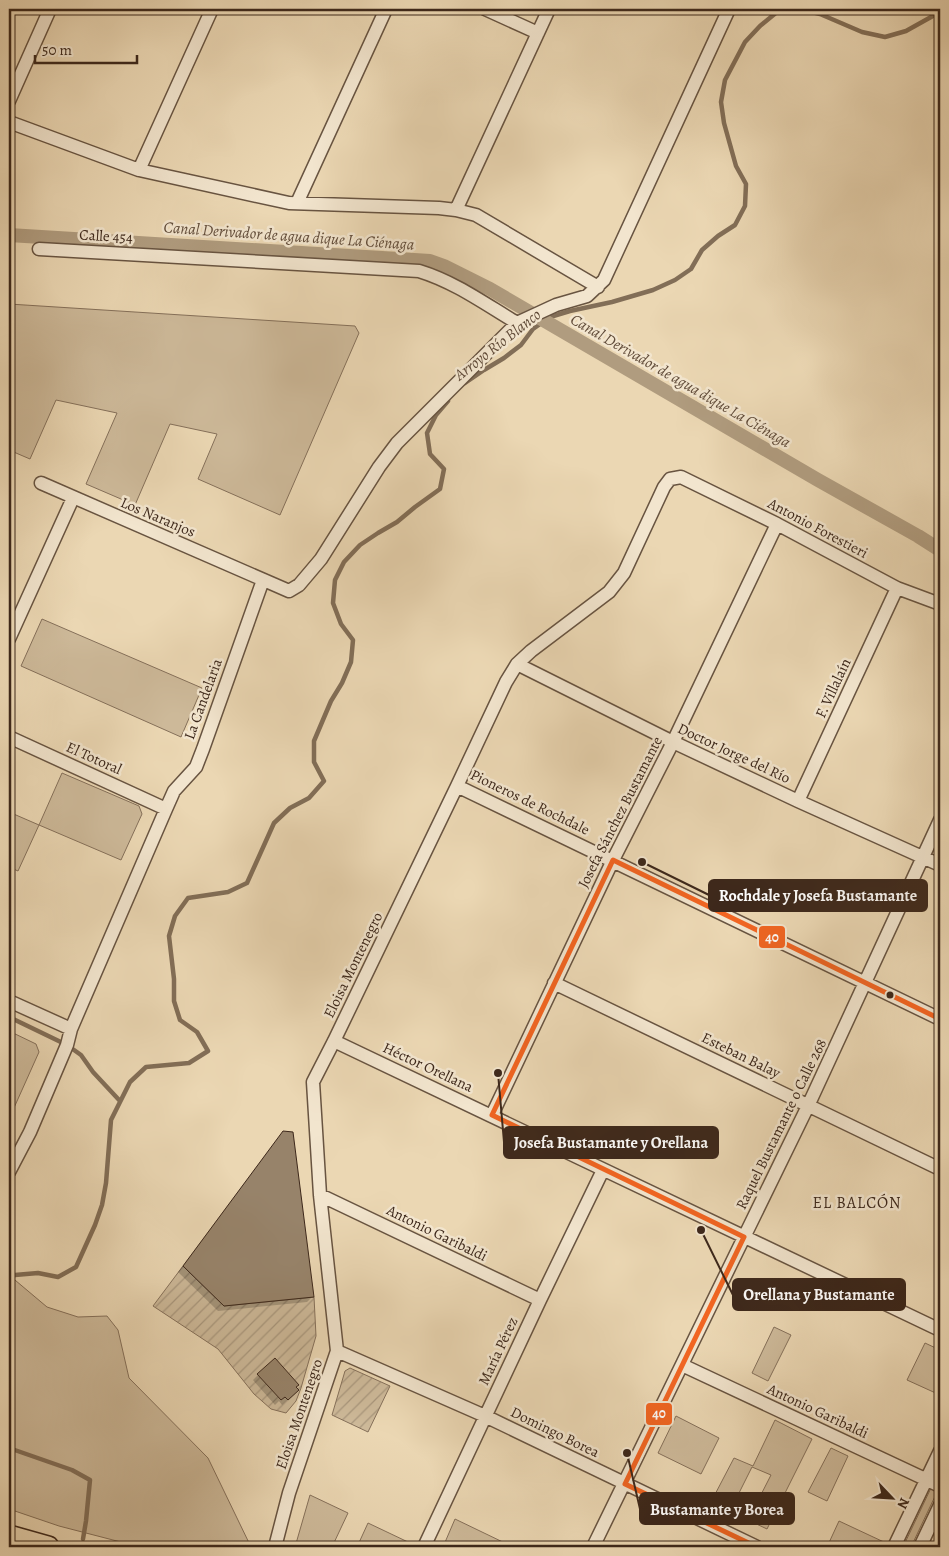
<svg xmlns="http://www.w3.org/2000/svg" width="949" height="1556" viewBox="0 0 949 1556" font-family="Alegreya,serif">
<style>
.grass{fill:#cdb999;stroke:#85705a}
.garden{fill:url(#garden-furrows);stroke:#85705a}
.shadow{fill:#0003}
.lines{fill:none;stroke-linecap:round;stroke-linejoin:round}
.stream{stroke:#826e57;stroke-width:4.5}
.canal{stroke:#b09c7f;stroke-width:14}
.building{fill:#97836a;stroke:#3d281b}
.street-casing{stroke:#685441;stroke-width:15}
.primary-casing{stroke:#3d281b;stroke-width:24}
.street{stroke:#f2e5ce;stroke-width:12}
.primary{stroke:#ebd7b3;stroke-width:21}
.bus-1-casing{stroke:#f2e5ce;stroke-width:9}
.bus-1{stroke:#f26522;stroke-width:5}
.bus-dot{fill:#3d281b;stroke:#f2e5ce;stroke-width:2}
.labels{text-anchor:middle;stroke-width:5;stroke-linejoin:round;paint-order:stroke}
.street-label{font-size:15px;fill:#3d281b;stroke:#f2e5ce}
.water-label{font-size:16px;font-style:italic;fill:#604b39;stroke:#f2e5ce}
.neighbourhood-label{font-size:16px;letter-spacing:1px;fill:#3d281b;stroke:#f2e5ce}
.leader{fill:none;stroke:#3d281b;stroke-width:2}
.callout-dot{fill:#3d281b;stroke:#f2e5ce;stroke-width:2}
.callout{fill:#3d281b;stroke:#3d281b;stroke-width:2}
.callout-label{font-size:16px;text-anchor:middle;font-weight:bold;fill:#fff}
.line-badge{stroke:#f2e5ce;stroke-width:2}
.badge-label{font-size:14px;text-anchor:middle;font-weight:bold;fill:#fff}
</style>
<defs>
<pattern id="garden-furrows" width="10" height="10" patternUnits="userSpaceOnUse" patternTransform="scale(1.25)"><rect width="10" height="10" fill="#cdb999"/><path d="M-1 1l2-2M0 10L10 0M9 11l2-2" fill="none" stroke="#a8967c"/></pattern>
</defs>
<rect width="100%" height="100%" fill="#ebd7b3"/>
<filter id="stains"><feTurbulence type="fractalNoise" baseFrequency=".004" numOctaves="4"/><feColorMatrix values="0 0 0 0 .2 0 0 0 0 .09 0 0 0 0 .02 0 0 0 .5 -.17"/></filter>
<radialGradient id="worn" r=".72"><stop offset=".6" stop-color="#630" stop-opacity="0"/><stop offset="1" stop-color="#630" stop-opacity=".3"/></radialGradient>
<path class="grass" d="M9 304 355 326 359 333 280 515 198 479 217 434 170 424 135 505 86 484 117 413 56 400 30 459 9 450Z
M42 619 202 688 181 737 21 666Z
M62 773 139 806 142 814 121 860 39 825 18 871 9 867V812L39 825Z
M9 1031 36 1044 39 1052 9 1119Z
M9 1275 47 1307 78 1317 107 1316 118 1330 129 1378 208 1458 251 1547H140L59 1526 9 1509Z
M774 1327 791 1335 768 1381 752 1373Z
M925 1343 940 1350V1395L907 1380Z
M676 1416 719 1438 701 1474 658 1453Z
M775 1420 812 1439 767 1529 748 1520 771 1475 752 1467 730 1511 711 1502 734 1458 753 1466Z
M831 1448 848 1456 827 1501 808 1492Z
M931 1488 938 1490 911 1547H903Z
M310 1495 348 1513 332 1547H295Z
M455 1519 509 1545 513 1547H443Z
M839 1521 886 1543 883 1547H827Z
M368 1523 408 1542 406 1547H357Z"/>
<path class="garden" d="M183 1266 224 1306 314 1297 316 1336 301 1388 296 1401 286 1413 271 1409 254 1394 218 1349 153 1306Z
M350 1368 390 1386 368 1432 332 1415 345 1371Z"/>
<path class="shadow" d="M283 1132 313 1296 307 1302 218 1311 178 1272 278 1138Z
M258 1375 294 1387 297 1390 282 1405 279 1401 275 1405 253 1380Z"/>
<g class="lines">
<path class="stream" d="M800 9 820 14 862 32 885 37 906 31 940 12
M465 383 484 370 504 358 521 345 533 329 550 317 570 311 612 302 653 290 675 280 691 269 702 250 718 236 735 225 745 206 746 184 736 166 724 123 721 102 725 80 745 42 760 26 777 12 796 9
M9 1017 67 1045 81 1055 93 1072 120 1101
M9 1278 15 1275 38 1273 58 1277 76 1267 95 1225 102 1205 106 1183 111 1120 130 1082 146 1067 189 1063 208 1051 197 1032 180 1020 174 1001V979L169 936 175 916 188 898 228 892 247 883 274 823 290 808 309 798 324 781 314 762V741L331 701 342 683 351 662 353 640 341 624 333 603 335 580 344 562 360 545 378 533 397 522 415 507 440 489 444 469 430 454 427 433 436 415 448 401
M9 1448 72 1470 90 1480 86 1521 83 1539"/>
<path class="canal" d="M9 235 430 261 444 266 490 289 818 480 918 536 940 550"/>
</g>
<path class="building" d="M283 1131 293 1132 314 1297 224 1306 183 1266Z
M275 1358 299 1385 296 1387 299 1390 288 1400 285 1397 281 1400 257 1374Z"/>
<g class="lines">
<defs>
<path id="street" d="M485 9 538 33
M9 101 50 9
M9 122 139 170 289 203 439 208 456 210 476 215 598 287
M139 170 212 9
M297 203 386 9
M456 210 549 9
M39 249 419 271C455 282 485 304 517 323
M41 483 289 591 299 585 321 559 379 467 397 443 517 323 556 305 587 296 604 280 729 9
M9 639 73 498
M517 664 673 742 798 801 940 865
M9 737 166 809
M457 786 940 1019
M798 801 897 588
M554 983 940 1169
M9 1001 71 1029
M334 1041C537 1136 738 1235 940 1330
M492 1115 613 860 673 742 777 524
M9 1172 30 1132 67 1045 71 1029 166 809 174 791 196 767 203 749 263 580
M320 1195 540 1300
M337 1351 485 1416 757 1547
M682 1365 940 1486
M275 1547 289 1493 337 1351 320 1195 313 1082 334 1041 457 786 506 682 517 664 531 651 609 592 624 573 664 487 670 479 681 477 777 524 897 588 940 604
M424 1547 540 1300 603 1170
M593 1547 808 1106 940 820
M894 1547 940 1451
M920 1547 940 1505"/>
<path id="primary" d="M9 1536 48 1547"/>
</defs>
<use href="#street" class="street-casing"/>
<use href="#primary" class="primary-casing"/>
<use href="#street" class="street"/>
<use href="#primary" class="primary"/>
<defs>
<path id="bus-1" d="M757 1547 625 1484 744 1237 492 1115 613 860 940 1019"/>
</defs>
<use href="#bus-1" class="bus-1-casing"/>
<use href="#bus-1" class="bus-1"/>
</g>
<circle class="bus-dot" cx="890" cy="995" r="4.5"/>
<g class="labels">
<g class="street-label">
<text transform="translate(106 236) rotate(3)" y="5">Calle 454</text>
<text transform="translate(158 517) rotate(23)" y="5">Los Naranjos</text>
<text transform="translate(818 528) rotate(28)" y="5">Antonio Forestieri</text>
<text transform="translate(833 688) rotate(-65)" y="5">F. Villalaín</text>
<text transform="translate(203 699) rotate(-70)" y="5">La Candelaria</text>
<text transform="translate(734 753) rotate(25)" y="5">Doctor Jorge del Río</text>
<text transform="translate(94 758) rotate(24)" y="5">El Totoral</text>
<text transform="translate(530 802) rotate(26)" y="5">Pioneros de Rochdale</text>
<text transform="translate(620 812) rotate(-63)" y="5">Josefa Sánchez Bustamante</text>
<text transform="translate(353 965) rotate(-64)" y="5">Eloisa Montenegro</text>
<text transform="translate(741 1055) rotate(26)" y="5">Esteban Balay</text>
<text transform="translate(428 1067) rotate(25)" y="5">Héctor Orellana</text>
<text transform="translate(781 1124) rotate(-64)" y="5">Raquel Bustamante o Calle 268</text>
<text transform="translate(437 1233) rotate(26)" y="5">Antonio Garibaldi</text>
<text transform="translate(498 1351) rotate(-65)" y="5">María Pérez</text>
<text transform="translate(818 1411) rotate(25)" y="5">Antonio Garibaldi</text>
<text transform="translate(299 1414) rotate(-71)" y="5">Eloisa Montenegro</text>
<text transform="translate(555 1432) rotate(26)" y="5">Domingo Borea</text>
</g>
<g class="water-label">
<text transform="translate(289 235) rotate(4)" y="6">Canal Derivador de agua dique La Ciénaga</text>
<text transform="translate(497 344) rotate(-38)" y="6">Arroyo Río Blanco</text>
<text transform="translate(681 380) rotate(30)" y="6">Canal Derivador de agua dique La Ciénaga</text>
</g>
<g class="neighbourhood-label">
<text x="857" y="1208">EL BALCÓN</text>
</g>
</g>
<path class="leader" d="M642 862L709 895M498 1073L504 1142M701 1230L733 1295M627 1453L640 1509"/>
<g class="callout-dot">
<circle cx="642" cy="862" r="5"/>
<circle cx="498" cy="1073" r="5"/>
<circle cx="701" cy="1230" r="5"/>
<circle cx="627" cy="1453" r="5"/>
</g>
<g class="callout">
<rect x="709" y="880" width="218" height="31" rx="5"/>
<rect x="504" y="1127" width="214" height="31" rx="5"/>
<rect x="733" y="1279" width="172" height="31" rx="5"/>
<rect x="640" y="1493" width="154" height="31" rx="5"/>
</g>
<g class="callout-label">
<text x="818" y="901">Rochdale y Josefa Bustamante</text>
<text x="611" y="1148">Josefa Bustamante y Orellana</text>
<text x="819" y="1300">Orellana y Bustamante</text>
<text x="717" y="1515">Bustamante y Borea</text>
</g>
<g class="line-badge">
<rect x="758" y="925" width="28" height="24" rx="5" fill="#f26522"/>
<rect x="645" y="1402" width="28" height="24" rx="5" fill="#f26522"/>
</g>
<g class="badge-label">
<text x="772" y="942">40</text>
<text x="659" y="1418">40</text>
</g>
<rect width="949" height="1556" fill="none" stroke="#ebd7b3" stroke-width="30"/>
<rect x="10" y="10" width="929" height="1536" fill="none" stroke="#3d281b" stroke-width="2.5"/>
<rect x="15" y="15" width="919" height="1526" fill="none" stroke="#3d281b"/>
<g transform="translate(892 1498) rotate(115)" stroke="#f2e5ce" stroke-width="4" paint-order="stroke">
<path d="M0-4L9 19L0 12L-9 19Z" fill="#3d281b"/>
<text y="-8" font-size="14" font-weight="bold" text-anchor="middle" fill="#3d281b">N</text>
</g>
<path d="M35 55v8h102v-8" fill="none" stroke="#3d281b" stroke-width="2.5"/>
<text x="42" y="55" font-size="15" fill="#3d281b" stroke="#f2e5ce" stroke-width="4" paint-order="stroke">50 m</text>
<rect width="100%" height="100%" filter="url(#stains)"/>
<rect width="100%" height="100%" fill="url(#worn)"/>
</svg>
